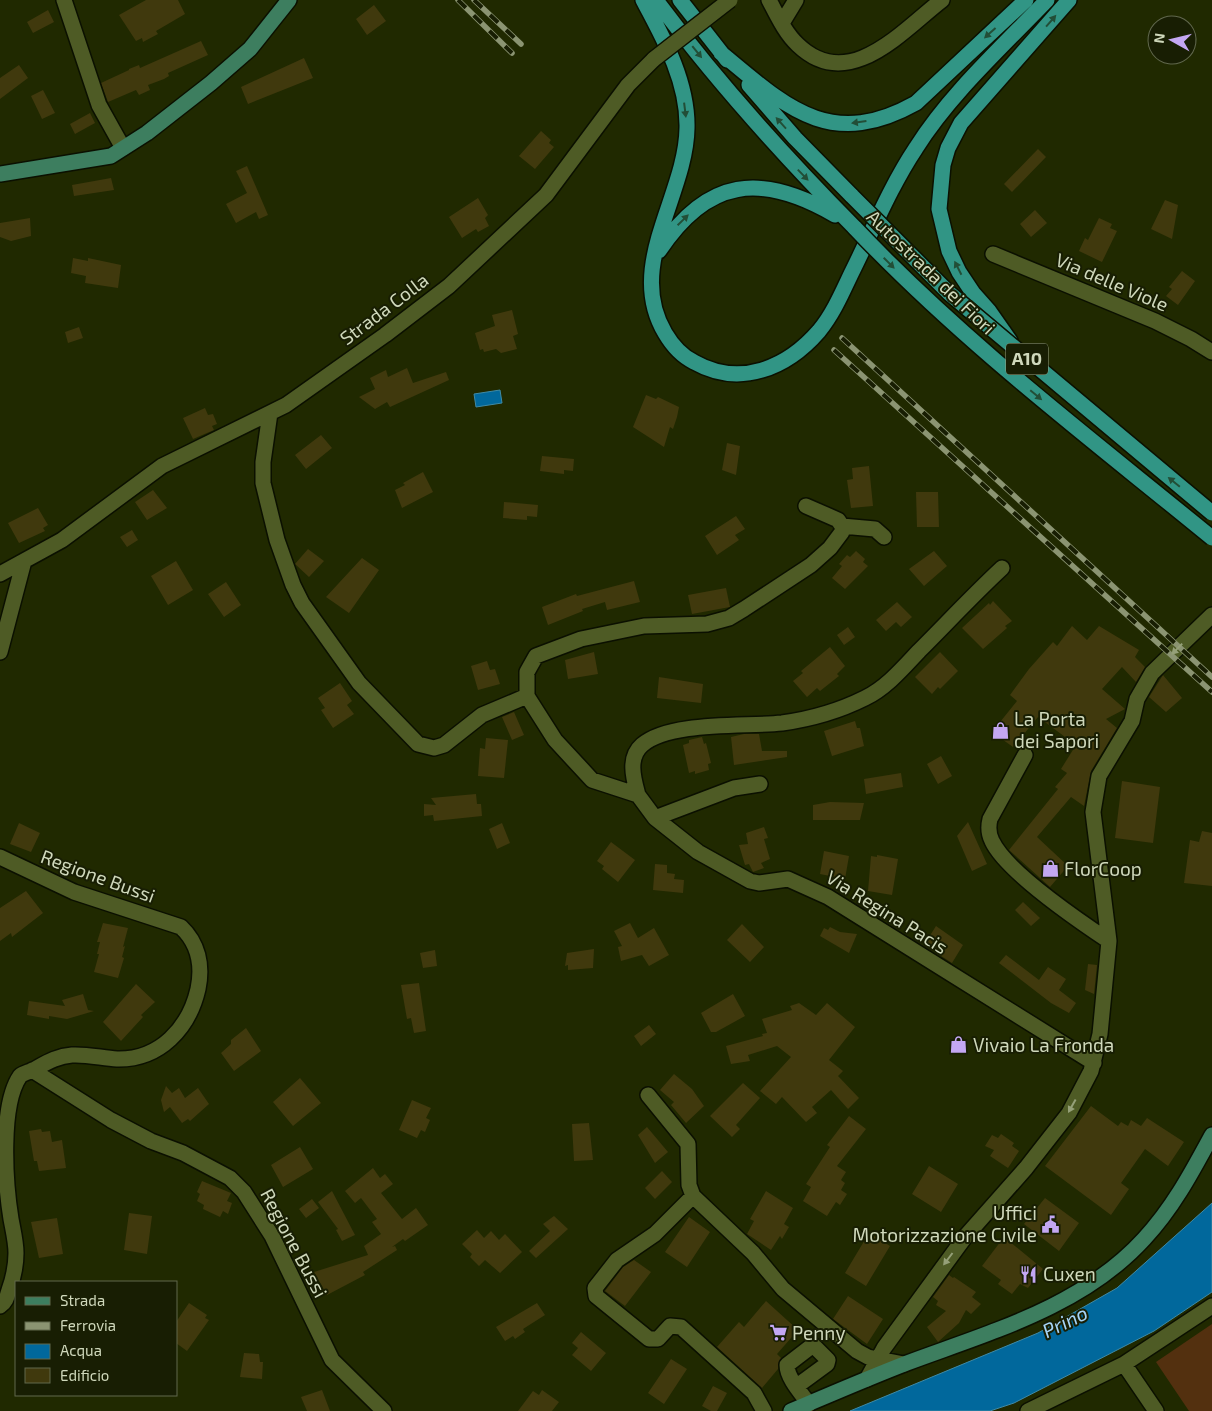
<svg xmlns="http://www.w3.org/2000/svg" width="1212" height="1411" viewBox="0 0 1212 1411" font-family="'Exo 2',sans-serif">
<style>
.green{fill:#53300f}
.water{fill:#01689c;stroke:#3f8aa5}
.building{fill:#40390d}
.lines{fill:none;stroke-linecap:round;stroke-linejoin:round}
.minor-casing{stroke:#0b1000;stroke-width:18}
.major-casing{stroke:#0b1000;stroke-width:18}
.highway-casing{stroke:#0b1000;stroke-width:18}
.minor{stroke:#4e5b25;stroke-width:15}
.major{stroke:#3d7e5f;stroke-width:15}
.highway{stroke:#319585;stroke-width:15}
.rail-casing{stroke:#8b9472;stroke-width:5.5}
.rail{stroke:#181e03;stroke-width:4;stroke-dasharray:11;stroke-linecap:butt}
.minor-bridge-casing{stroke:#0b1000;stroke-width:18;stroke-linecap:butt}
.highway-bridge-casing{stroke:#0b1000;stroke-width:18;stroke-linecap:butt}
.minor-bridge{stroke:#4e5b25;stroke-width:15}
.highway-bridge{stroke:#319585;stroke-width:15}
.oneway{fill:#224e37}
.oneway2{fill:#95a078}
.labels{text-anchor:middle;stroke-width:4;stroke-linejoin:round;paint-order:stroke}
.shield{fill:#181e03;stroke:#98a084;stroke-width:1}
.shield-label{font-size:18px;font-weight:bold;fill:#cfd8bb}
.street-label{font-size:19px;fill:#cfd8bb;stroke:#181e03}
.poi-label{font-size:19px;fill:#cfd8bb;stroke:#181e03;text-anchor:start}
.water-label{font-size:20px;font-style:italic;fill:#a6d4f7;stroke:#181e03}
</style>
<rect width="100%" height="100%" fill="#202900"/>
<path class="green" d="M1212 1324V1411H1189L1156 1362Z"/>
<path class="water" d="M500 390 502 403 476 407 474 394Z
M1212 1203V1292L1154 1331 1014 1403 990 1411H850L1038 1333 1117 1288Z"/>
<path class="building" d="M146 0H178L185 14 156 31 158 34 143 42 142 38 136 41 119 15Z
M374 5 386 21 367 35 356 19Z
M48 10 54 22 33 33 27 22Z
M201 41 208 55 168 73 169 76 164 79 148 85 150 90 139 95 136 90 108 102 101 83 129 70V69L139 65 140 68Z
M304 58 313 78 248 104 241 87Z
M19 65 28 78 0 99V78Z
M43 90 55 113 42 119 31 96Z
M90 113 95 123 75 134 70 124Z
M541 131 551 140 549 143 554 147 535 169 519 156Z
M1038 149 1046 157 1012 192 1004 184Z
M247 166 268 215 259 219 256 212 236 223 226 204 247 193 236 171Z
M111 178 114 190 74 196 72 185Z
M478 198 488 215 485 218 489 226 478 232 476 229 462 238 449 217Z
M1165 200 1178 205 1172 239 1151 229Z
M1035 210 1047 223 1031 237 1020 224Z
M30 218 31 236 11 241 0 237V223Z
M1099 218 1112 224 1110 228 1117 231 1102 262 1079 251 1085 238 1088 240Z
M73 258 88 261V258L121 265 118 288 85 283 86 276 71 273Z
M1182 271 1195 281 1178 305 1166 296 1172 289 1169 287Z
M512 310 518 334 513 336 517 349 501 353 496 349 484 352 483 349 480 350 475 333 495 326 492 315Z
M79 327 83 338 68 343 65 332Z
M407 368 413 383 446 372 449 380 390 407 387 402 375 409 359 397 375 389 370 378 386 370 388 377Z
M646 395 656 399 658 397 679 407 677 417 673 429 670 427 664 447 633 427Z
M205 408 208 415 213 414 217 424 212 426 214 430 193 439 183 418Z
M321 435 332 448 306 469 295 455Z
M727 443 740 446 736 475 722 470Z
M542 456 574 459 573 471 564 470V474L540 471Z
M869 466 873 506 851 508 847 480 853 479 852 468Z
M423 472 433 492 402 508 395 490 405 485 403 483Z
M153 490 167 508 147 520 135 502Z
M916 492H938L939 527H917Z
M504 502 538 505 537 517 527 516V520L503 518Z
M38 508 48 525 43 528 45 531 19 543 8 523Z
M736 516 745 529 735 535 739 540 717 555 705 536Z
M132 530 138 540 127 547 120 537Z
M308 549 324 561 309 577 295 564Z
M856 551 865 559 863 562 868 566 845 589 832 578 842 566 839 564 847 555 850 557Z
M934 551 947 566 924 586 909 569Z
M362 558 379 570 349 613 326 597Z
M176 561 193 590 168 605 151 576Z
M634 581 640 602 607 610 605 602 582 609 583 611 548 625 542 607 576 594 577 596Z
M226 582 241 605 224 617 208 594Z
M726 588 730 607 692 614 688 595Z
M993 601 1012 621 1005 626 1007 628 983 649 962 628 989 603 990 605Z
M897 602 912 617 901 627 896 622 886 631 876 620Z
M1072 626 1087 640 1099 626 1139 650 1135 657 1145 667 1136 682 1122 667 1102 689 1125 709 1106 719 1117 728 1091 771 1084 806 1071 797 1037 837 1068 866 1050 887 1009 850 1058 789 1055 787 1067 773 1061 769 1076 745 1038 717 1013 747 992 732 1017 701 1010 695 1029 669 1053 642 1057 646Z
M848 627 855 637 844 645 837 635Z
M830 647 845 666 837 674 839 676 820 691 817 688 807 697 793 681 803 673 801 671Z
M594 652 598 674 568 679 565 660Z
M940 652 958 671 940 689 938 687 932 694 915 677Z
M487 661 490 670 495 669 500 684 478 690 471 666Z
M1163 675 1182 698 1166 712 1149 697Z
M659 677 703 684 701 703 657 698Z
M340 683 352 701 347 705 354 714 333 728 321 710 325 708 318 698Z
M514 712 524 735 512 740 502 717Z
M855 721 857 728H860L864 746 832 756 824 731Z
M744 734H759L762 751H787V757L734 765 731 737Z
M702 737 704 744 706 743 711 763 708 764 709 770 695 774V771L689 773 683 745 689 743V740Z
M486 738 508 740 504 778 478 776 480 748 485 749Z
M941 756 952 776 938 784 927 764Z
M901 773 903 787 866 794 864 779Z
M1122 781 1160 787 1153 843 1115 838Z
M476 794 477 804H481L482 816 434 821 433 815 424 816V804L436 805 431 798Z
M830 802 864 803 860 820H813V805Z
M968 822 987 864 972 871 957 836Z
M19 823 40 833 31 852 10 844Z
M502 823 510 843 497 849 489 829Z
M764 827 768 838 764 839 770 859 761 863 764 868 753 872 749 864 745 865 739 845 748 844 746 833Z
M1202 831 1212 833V886L1184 883 1190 840 1199 842Z
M611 842 635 860 618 882 602 869 604 866 597 861Z
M824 851 849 856 845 879 820 874Z
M877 855 898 859 892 895 868 891 871 856 877 857Z
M655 864 667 865V873L675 874 674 879 684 880 683 893 653 890Z
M26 891 43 913 12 937 11 933 0 941V908Z
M1023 902 1040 918 1031 926 1015 910Z
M103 923 128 928 123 947 125 946 122 957 124 958 118 978 94 972 99 954H97L100 942H97Z
M630 923 638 938 654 928 669 955 649 966 642 955 621 961 618 947 622 946 614 931Z
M742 924 764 947 750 962 727 940Z
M936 926 963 945 952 963 924 945Z
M830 927 840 932 857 934 849 953 820 936 824 928 828 930Z
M594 949 593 968 568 970V965L565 966 567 953Z
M435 950 437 966 423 968 420 953Z
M1006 955 1039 980 1048 967 1066 979 1059 990 1076 1003 1069 1013 1051 1003 999 963Z
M1088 964 1097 965 1094 994 1085 990Z
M419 983 426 1031 414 1033 411 1018 407 1019 401 985Z
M136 984 155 1002 141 1015 143 1017 121 1041 103 1022Z
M83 994 88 1010 94 1011 67 1019 49 1016V1019L27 1015 29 1001 65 1006 62 1000Z
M733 994 745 1016 716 1032H711L701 1013Z
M799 1003 816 1015 827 1003 855 1027 829 1060 843 1071 838 1076 859 1098 848 1109 831 1090 812 1107 817 1113 806 1122 782 1097 776 1104 760 1091 791 1057 777 1046 748 1055 750 1061 731 1064 726 1046 763 1036 762 1034 767 1033 762 1019 792 1010 790 1006Z
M649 1025 656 1034 641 1046 634 1036Z
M246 1028 261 1051 234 1071 221 1053 231 1044V1040Z
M674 1074 692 1089 704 1106 686 1123 671 1105 674 1102 660 1090Z
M300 1078 321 1103 293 1126 273 1102Z
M743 1083 760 1098 736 1125 740 1129 732 1137 710 1116Z
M166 1086 172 1093 179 1088 185 1098 198 1088 209 1104 190 1121 188 1119 182 1123 170 1107 164 1112 161 1100Z
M412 1100 431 1108 426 1118 430 1120 425 1132 421 1130 417 1138 399 1130Z
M1091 1106 1118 1126 1121 1122 1128 1126 1131 1120 1141 1126 1147 1118 1184 1142 1168 1166 1145 1149 1121 1183 1129 1189 1111 1215 1045 1166Z
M849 1116 866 1129 837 1166 846 1172 841 1180 845 1183 841 1190 847 1194 840 1205 836 1202 827 1216 803 1201 811 1187 806 1184 830 1147 827 1145Z
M589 1123 593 1160 574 1161 572 1124Z
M647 1127 668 1152 655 1163 638 1135Z
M41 1129 42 1132 50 1131 52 1142 62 1140 66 1168 39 1171 37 1161H34L29 1131Z
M1001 1134 1014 1143 1012 1146 1019 1151 1008 1168 990 1156 994 1150 985 1146 992 1135 998 1138Z
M300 1147 313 1169 283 1187 271 1165Z
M929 1166 958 1184 941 1212 912 1194Z
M373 1168 380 1178 385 1174 393 1184 381 1193 402 1219 416 1208 428 1225 405 1241 403 1239 392 1247 395 1246 397 1250 363 1272 365 1275 327 1295 314 1272 368 1255 364 1246 381 1234 372 1222 377 1219 361 1198 355 1203 345 1191Z
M662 1171 672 1182 655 1199 645 1188Z
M202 1181 231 1193 227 1201 232 1203 228 1214 223 1211 220 1217 203 1209 204 1205 197 1201 200 1194 197 1192Z
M332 1191 355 1235 342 1241 336 1230 338 1229 318 1202Z
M766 1191 793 1208 784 1224 789 1227 782 1239 780 1236 771 1250 747 1234 754 1221 750 1219Z
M1045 1198 1079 1223 1059 1251 1024 1224Z
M312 1199 319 1208 306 1218 299 1209Z
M129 1213 152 1216 147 1254 124 1250Z
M554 1216 568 1229 536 1258 529 1251 550 1231 543 1224Z
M689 1217 710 1232 687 1267 665 1252Z
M57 1218 63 1254 39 1258 31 1222Z
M477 1230 484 1238 491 1231 499 1240 505 1234 522 1252 500 1273 485 1260 479 1266 470 1257 472 1254 462 1244Z
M869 1233 890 1246 866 1286 845 1273Z
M1004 1237 1043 1269 1028 1288 1020 1284 1012 1294 998 1284 1001 1280 982 1266Z
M634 1260 651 1272 625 1306 605 1291 623 1267Z
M949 1275 953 1278 954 1277 976 1292 972 1297 981 1304 971 1314 966 1310 959 1323 938 1342 927 1327 946 1311 936 1305 938 1301 933 1297Z
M848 1296 883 1319 867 1344 833 1319Z
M766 1301 798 1330 777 1354 781 1358 778 1369 762 1388 717 1347 739 1322 744 1327Z
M189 1303 207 1315 205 1318 209 1320 187 1351 176 1343V1322Z
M537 1303 545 1315 523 1329 525 1332 515 1339 513 1336 505 1341 496 1327Z
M581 1332 606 1353 591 1371 572 1355 578 1348 572 1343Z
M244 1353 259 1354 260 1362H263L262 1379 240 1377Z
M671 1359 687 1369 664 1404 648 1393Z
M713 1386 727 1393 717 1411H711L702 1406Z
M322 1390 330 1411H307L301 1397Z
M542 1390 559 1402 552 1411H518L533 1391 539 1395Z"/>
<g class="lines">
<defs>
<path id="minor" d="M64 0 99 105 123 148
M769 0C777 15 785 33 798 45 849 94 903 30 942 0
M782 23 796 0
M993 254 1155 321 1191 339 1212 352
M270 413 263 462V483L277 540 293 585 302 603 359 683 418 744 434 748 444 745 482 715 527 696
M842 526 875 529 884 537
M0 574 62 540 162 466 286 405 385 335 449 286 546 195 628 85 654 59
M0 652 24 561
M1025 755 990 819C988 827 988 833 992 841 1006 871 1079 921 1109 941
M760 784 734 788 655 818 698 852 750 881 759 883 788 879 828 897 1094 1063
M638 795C634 780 627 758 642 745 670 721 745 727 782 723 811 719 839 711 865 698 886 688 903 668 919 651 947 623 973 595 1002 568
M655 818 638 795 592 780 555 740 527 696V672L536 656 581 639 644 626 707 624 729 618 744 609 811 565 830 548 842 532V526L838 520 806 506
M0 857 74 892 181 927C198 943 203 965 198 989 189 1028 160 1060 117 1059 102 1058 86 1054 72 1055 57 1056 46 1063 33 1070 29 1072 23 1073 20 1076 0 1105 5 1182 11 1219 13 1230 16 1242 16 1253 16 1265 13 1279 9 1290 7 1297 6 1302 0 1306
M32 1070 111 1120 151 1141 183 1153 230 1178 244 1192 272 1236 332 1360 384 1411
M648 1095 688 1144 689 1185 693 1196 753 1253 783 1289 857 1351 868 1357 904 1364
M693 1196 655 1234 617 1260 595 1288 596 1296 649 1339H658L670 1326 681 1327 754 1393 764 1411
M1124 1364 1156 1411
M867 1379 884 1348 965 1237 1026 1168 1069 1113 1091 1071 1100 1034 1109 941 1093 812 1099 776 1132 721 1137 699 1152 673 1212 615
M797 1386 827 1364 828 1360 813 1345 787 1365C787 1378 801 1393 809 1404
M1028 1411 1124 1364 1212 1306"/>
<path id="major" d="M0 174 111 156 147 133 211 83 250 49 289 0
M791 1411C829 1395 868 1378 907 1363 990 1332 1082 1307 1144 1239 1173 1208 1192 1172 1212 1135"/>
<path id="highway" d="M643 0C664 39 688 82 687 128 686 196 625 266 665 333 672 345 682 356 694 362 740 388 787 368 819 331 833 314 842 293 851 274 872 232 890 187 916 148 950 94 1003 46 1047 0
M656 0C716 81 784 156 855 228
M680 0 727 60
M721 53C786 107 830 151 916 103L1026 0
M749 85 795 138 852 196
M659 251C707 178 761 172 835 215
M1010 341 989 311 973 293 959 272 949 251 939 209 943 165 948 148 961 123 1069 0"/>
</defs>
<use href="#minor" class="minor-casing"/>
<use href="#major" class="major-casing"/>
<use href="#highway" class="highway-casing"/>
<use href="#minor" class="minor"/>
<use href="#major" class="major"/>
<use href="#highway" class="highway"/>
<defs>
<path id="rail" d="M458 0 512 53
M474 0 521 44
M842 338 1212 677
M834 350 1212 692"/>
</defs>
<use href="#rail" class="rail-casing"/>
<use href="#rail" class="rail"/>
<defs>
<path id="minor-bridge" d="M654 59 730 0"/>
<path id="highway-bridge" d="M852 196 949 293 1212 513
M855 228C964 343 1090 438 1212 538"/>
</defs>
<use href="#minor-bridge" class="minor-bridge-casing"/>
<use href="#highway-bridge" class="highway-bridge-casing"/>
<use href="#minor-bridge" class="minor-bridge"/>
<use href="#highway-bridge" class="highway-bridge"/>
</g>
<defs><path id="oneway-solid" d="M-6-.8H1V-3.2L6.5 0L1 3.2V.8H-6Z" transform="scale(1.25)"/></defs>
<g class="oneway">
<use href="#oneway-solid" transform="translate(1051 21) rotate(-49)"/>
<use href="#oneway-solid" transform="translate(990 33) rotate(138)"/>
<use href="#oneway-solid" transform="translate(697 52) rotate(51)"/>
<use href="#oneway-solid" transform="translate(685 110) rotate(83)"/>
<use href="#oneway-solid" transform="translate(859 122) rotate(172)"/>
<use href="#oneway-solid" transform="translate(781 123) rotate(-132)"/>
<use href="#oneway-solid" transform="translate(803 175) rotate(46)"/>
<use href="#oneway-solid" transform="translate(683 220) rotate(-44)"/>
<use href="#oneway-solid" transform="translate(889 263) rotate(45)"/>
<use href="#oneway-solid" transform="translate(958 268) rotate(-117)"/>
<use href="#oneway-solid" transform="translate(1036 395) rotate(40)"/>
<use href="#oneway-solid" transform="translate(1174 482) rotate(-141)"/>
</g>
<g class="oneway2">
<use href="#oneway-solid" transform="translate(1177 649) rotate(134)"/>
<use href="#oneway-solid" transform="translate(1072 1106) rotate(119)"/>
<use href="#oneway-solid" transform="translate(948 1259) rotate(127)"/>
</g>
<defs>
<symbol id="shop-bare" viewBox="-9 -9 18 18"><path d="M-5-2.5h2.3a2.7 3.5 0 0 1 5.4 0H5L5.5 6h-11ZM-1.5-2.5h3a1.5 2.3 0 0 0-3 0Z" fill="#c3a7f2" stroke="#181e03" stroke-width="2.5" paint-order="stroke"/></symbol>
<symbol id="civic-bare" viewBox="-9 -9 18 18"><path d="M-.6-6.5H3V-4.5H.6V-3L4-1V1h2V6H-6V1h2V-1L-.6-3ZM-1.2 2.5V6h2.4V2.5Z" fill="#c3a7f2" stroke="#181e03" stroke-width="2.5" paint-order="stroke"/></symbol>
<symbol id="restaurant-bare" viewBox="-9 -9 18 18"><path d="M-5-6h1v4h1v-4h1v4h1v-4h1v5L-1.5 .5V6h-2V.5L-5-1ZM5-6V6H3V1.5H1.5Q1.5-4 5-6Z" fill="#c3a7f2" stroke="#181e03" stroke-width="2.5" paint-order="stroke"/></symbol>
<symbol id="supermarket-bare" viewBox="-9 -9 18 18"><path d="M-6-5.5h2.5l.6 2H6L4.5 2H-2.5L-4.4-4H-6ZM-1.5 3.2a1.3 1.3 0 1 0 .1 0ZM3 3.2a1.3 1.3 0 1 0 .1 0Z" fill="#c3a7f2" stroke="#181e03" stroke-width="2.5" paint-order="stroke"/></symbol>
</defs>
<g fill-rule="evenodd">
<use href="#shop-bare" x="988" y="718" width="25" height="25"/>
<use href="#shop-bare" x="1038" y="856" width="25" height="25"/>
<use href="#shop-bare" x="946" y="1032" width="25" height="25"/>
<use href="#civic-bare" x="1038" y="1212" width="25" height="25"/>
<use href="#restaurant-bare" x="1016" y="1262" width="25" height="25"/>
<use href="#supermarket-bare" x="766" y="1320" width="25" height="25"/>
</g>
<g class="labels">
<rect class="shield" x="1006" y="343.5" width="42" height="31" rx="4"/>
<g class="shield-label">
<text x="1027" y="365">A10</text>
</g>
<g class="street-label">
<text transform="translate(931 272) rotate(44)" y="7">Autostrada dei Fiori</text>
<text transform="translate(1112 282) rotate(23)" y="7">Via delle Viole</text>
<text transform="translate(384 309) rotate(-37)" y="7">Strada Colla</text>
<text transform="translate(98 876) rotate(20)" y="7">Regione Bussi</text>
<text transform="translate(887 912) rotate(32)" y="7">Via Regina Pacis</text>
<text transform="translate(294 1243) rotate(62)" y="7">Regione Bussi</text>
</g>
<g class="poi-label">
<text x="1014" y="726">La Porta<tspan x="1014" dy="22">dei Sapori</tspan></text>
<text x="1064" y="876">FlorCoop</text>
<text x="973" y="1052">Vivaio La Fronda</text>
<text x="1037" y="1220" text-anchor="end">Uffici<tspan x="1037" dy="22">Motorizzazione Civile</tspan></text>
<text x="1043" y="1281">Cuxen</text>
<text x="792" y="1340">Penny</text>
</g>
<g class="water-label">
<text transform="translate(1065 1322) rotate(-26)" y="7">Prino</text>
</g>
</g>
<rect x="15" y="1281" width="162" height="115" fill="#181e03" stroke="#61684d"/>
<rect x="25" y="1297" width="25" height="8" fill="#3d7e5f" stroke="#61684d"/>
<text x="60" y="1306" font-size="15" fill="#cfd8bb">Strada</text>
<rect x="25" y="1322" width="25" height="8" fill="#8b9472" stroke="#61684d"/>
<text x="60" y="1331" font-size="15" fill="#cfd8bb">Ferrovia</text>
<rect x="25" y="1344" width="25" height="15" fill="#01689c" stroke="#61684d"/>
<text x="60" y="1356" font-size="15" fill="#cfd8bb">Acqua</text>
<rect x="25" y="1368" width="25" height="15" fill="#40390d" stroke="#61684d"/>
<text x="60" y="1381" font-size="15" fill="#cfd8bb">Edificio</text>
<g transform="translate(1172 40) rotate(278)"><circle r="24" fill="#181e03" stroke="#61684d"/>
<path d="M0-4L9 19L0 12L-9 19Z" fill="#c3a7f2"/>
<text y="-8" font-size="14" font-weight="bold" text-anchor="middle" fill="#cfd8bb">N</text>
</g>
</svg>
